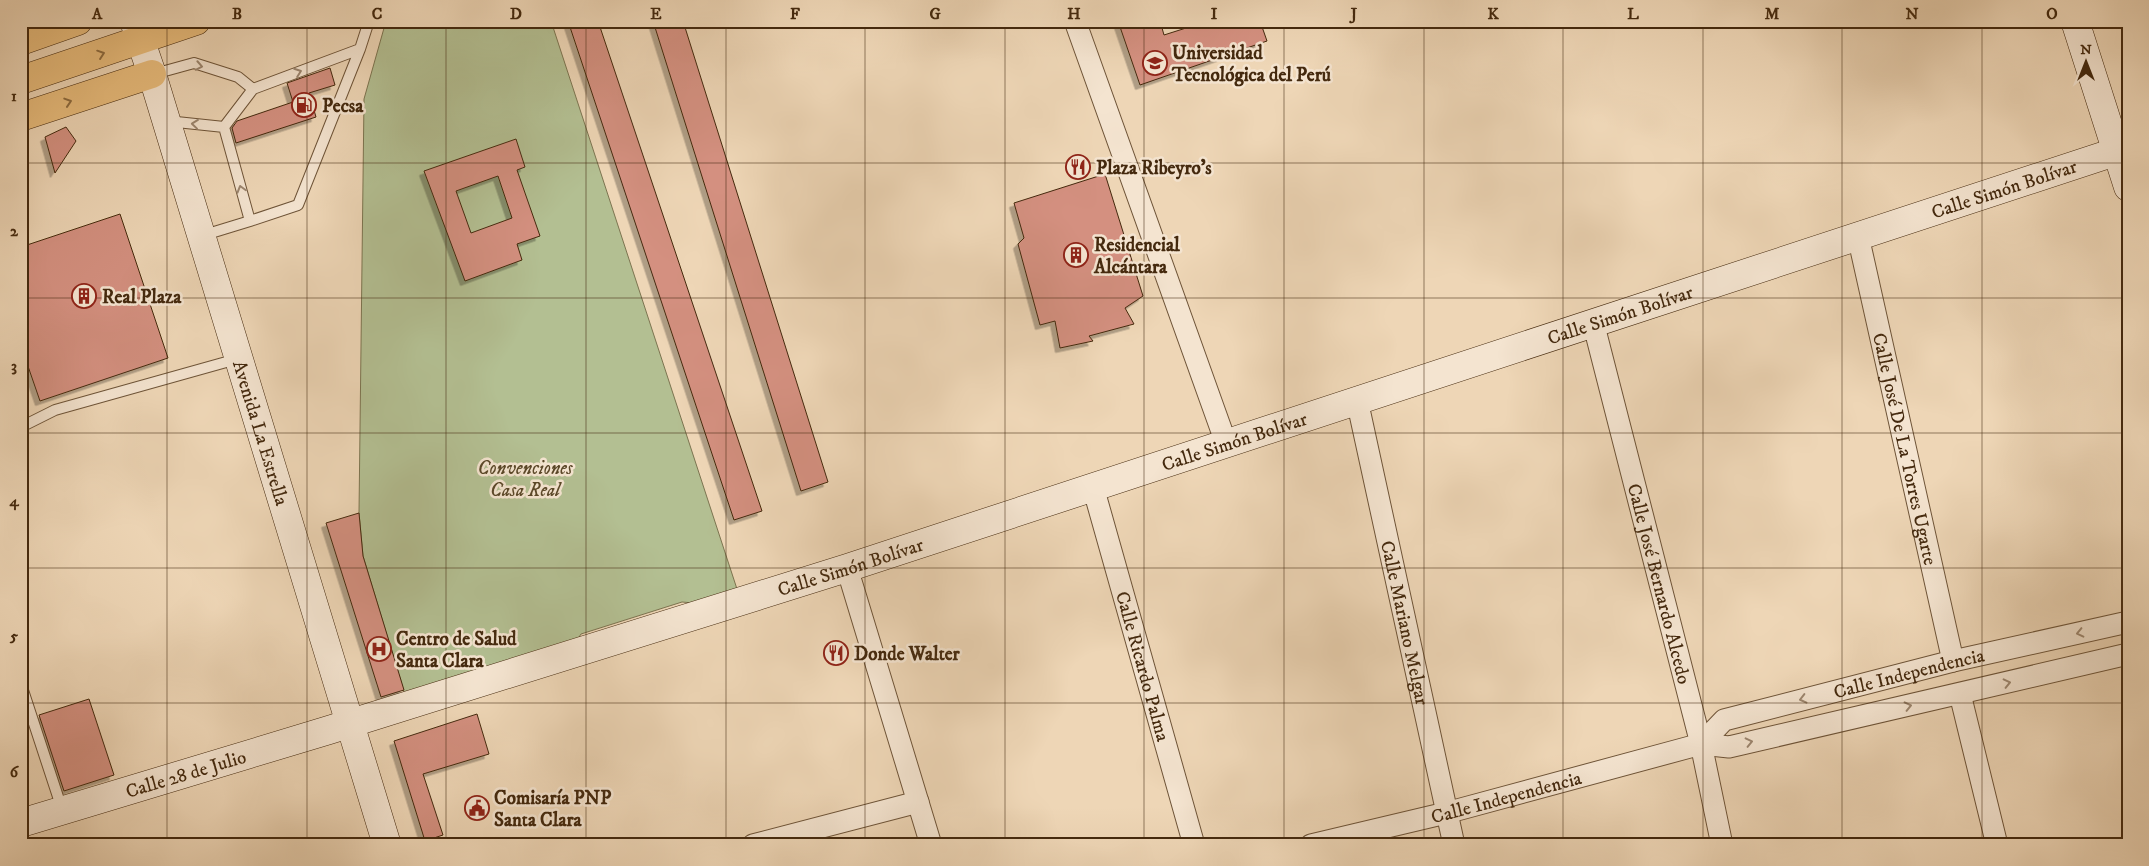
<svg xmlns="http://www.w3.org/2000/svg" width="2149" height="866" viewBox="0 0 2149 866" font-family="'IM FELL DW Pica',serif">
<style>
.green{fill:#b3bf92;stroke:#7c7450}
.building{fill:#d49080;stroke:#44290e;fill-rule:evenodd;filter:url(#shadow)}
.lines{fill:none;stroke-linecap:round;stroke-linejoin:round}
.lane-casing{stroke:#6e5438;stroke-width:12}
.street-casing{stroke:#6e5438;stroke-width:23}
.secondary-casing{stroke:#44290e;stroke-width:29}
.primary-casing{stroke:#44290e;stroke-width:29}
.highway-casing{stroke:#44290e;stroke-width:29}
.lane{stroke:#f4e4d0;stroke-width:10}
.street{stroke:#f4e4d0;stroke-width:21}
.secondary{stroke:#f4e4d0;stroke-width:28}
.primary{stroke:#e7bb7b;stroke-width:28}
.highway{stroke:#e7bb7b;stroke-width:28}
.oneway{stroke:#8d6b3f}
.oneway2{stroke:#9c866f}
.grid{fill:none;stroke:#44290e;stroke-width:1;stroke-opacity:0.55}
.labels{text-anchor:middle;stroke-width:5;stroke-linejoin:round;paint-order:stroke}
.poi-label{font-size:19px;font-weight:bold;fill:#44290e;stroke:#f4e4d0;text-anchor:start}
.street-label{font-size:19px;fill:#44290e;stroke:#f4e4d0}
.park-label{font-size:19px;font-style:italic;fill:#5a4728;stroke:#f4e4d0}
.neatline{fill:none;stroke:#44290e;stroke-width:2}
.grid-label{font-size:16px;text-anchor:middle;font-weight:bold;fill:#44290e}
</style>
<defs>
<filter id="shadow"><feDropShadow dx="-4.5" dy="4.5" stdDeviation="0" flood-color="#0004"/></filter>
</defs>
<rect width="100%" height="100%" fill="#eed6b6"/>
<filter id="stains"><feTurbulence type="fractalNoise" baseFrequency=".004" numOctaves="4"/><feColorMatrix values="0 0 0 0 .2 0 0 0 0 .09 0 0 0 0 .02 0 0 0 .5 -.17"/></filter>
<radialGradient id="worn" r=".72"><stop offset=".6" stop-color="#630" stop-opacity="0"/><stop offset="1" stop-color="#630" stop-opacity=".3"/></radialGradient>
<path class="green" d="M386 21H551L737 589 694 603 682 602 581 634 576 642 405 695 363 556 359 513 364 99Z"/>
<path class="building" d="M568 21H598L762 511 734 520Z
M653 21H683L828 482 801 491Z
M1118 21H1160L1164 35 1208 21H1260L1267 41 1140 85Z
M330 68 335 85 309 93 316 117 236 143 232 128 237 121 293 102 287 83Z
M66 127 76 141 55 173 45 137Z
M516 139 525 167 517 170 540 236 517 244 522 260 465 281 424 171ZM498 176 512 218 471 233 456 191Z
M1105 174 1143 296 1125 308 1134 324 1089 336 1093 341 1060 348 1055 321 1040 325 1018 244 1024 238 1014 203Z
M120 214 168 358 40 401 21 346V247Z
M359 513 363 556 404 690 381 697 326 523Z
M89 699 114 775 64 791 39 715Z
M477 714 489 754 423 774 443 835 425 841 394 741Z"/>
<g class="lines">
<defs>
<path id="lane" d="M154 74 194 63 238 77 253 89
M167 121 224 127
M224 127 253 89 360 49 369 21
M250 221 298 205 360 49
M201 236 250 221 224 127
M21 427 55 410 237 359
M21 684 62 809"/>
<g id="street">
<path d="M1075 21 1226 443"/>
<path id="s1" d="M1858 236 1953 661"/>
<path id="s2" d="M1593 322 1701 744 1722 845"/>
<path id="s3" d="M1357 400 1454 845"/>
<path id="s4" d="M1093 487 1194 845"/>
<path d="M847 568 931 845"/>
<path d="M1960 694 1997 845"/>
<path id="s5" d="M1701 744 1724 720 1953 661 2128 622"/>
<path d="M753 845 918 802"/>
<path id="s6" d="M1311 845 1446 813 1701 744 1729 747 2128 654"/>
</g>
<g id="secondary">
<path id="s7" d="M134 21 152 74 387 845"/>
<path d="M2075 21 2128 187"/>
<path id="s8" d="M21 823 329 730 847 568 2118 151"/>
</g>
<path id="primary" d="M21 41 78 21"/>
<path id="highway" d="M21 80 196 21
M21 117 152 74"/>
</defs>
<use href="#lane" class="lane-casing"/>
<use href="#street" class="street-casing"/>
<use href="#secondary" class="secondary-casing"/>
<use href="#primary" class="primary-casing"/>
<use href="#highway" class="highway-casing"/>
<use href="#lane" class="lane"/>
<use href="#street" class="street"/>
<use href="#secondary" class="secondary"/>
<use href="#primary" class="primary"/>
<use href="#highway" class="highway"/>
</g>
<defs><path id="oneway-chevron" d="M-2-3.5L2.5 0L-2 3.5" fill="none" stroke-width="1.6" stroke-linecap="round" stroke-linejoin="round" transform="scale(1.25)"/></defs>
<g class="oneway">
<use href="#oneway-chevron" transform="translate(101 54) rotate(-19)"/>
<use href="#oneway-chevron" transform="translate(68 102) rotate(-18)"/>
</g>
<g class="oneway2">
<use href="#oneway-chevron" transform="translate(199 66) rotate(11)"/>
<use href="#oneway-chevron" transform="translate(298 72) rotate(-20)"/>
<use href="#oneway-chevron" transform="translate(195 124) rotate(-174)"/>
<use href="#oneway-chevron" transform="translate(241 189) rotate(-106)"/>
<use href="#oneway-chevron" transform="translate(2080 633) rotate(167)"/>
<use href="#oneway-chevron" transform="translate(2007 683) rotate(-13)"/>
<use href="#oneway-chevron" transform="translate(1803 699) rotate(166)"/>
<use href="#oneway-chevron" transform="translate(1908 706) rotate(-13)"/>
<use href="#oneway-chevron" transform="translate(1749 742) rotate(-13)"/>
</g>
<path class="grid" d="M167 21V845M307 21V845M446 21V845M586 21V845M726 21V845M865 21V845M1005 21V845M1144 21V845M1284 21V845M1424 21V845M1563 21V845M1703 21V845M1842 21V845M1982 21V845M21 163H2128M21 298H2128M21 433H2128M21 568H2128M21 703H2128"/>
<defs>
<symbol id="university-ring" viewBox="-11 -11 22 22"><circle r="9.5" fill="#f4e4d0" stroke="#8f2418" stroke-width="1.5"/><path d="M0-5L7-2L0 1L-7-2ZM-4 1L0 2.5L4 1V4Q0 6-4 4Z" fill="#8f2418"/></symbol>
<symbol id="fuel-ring" viewBox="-11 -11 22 22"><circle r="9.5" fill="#f4e4d0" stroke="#8f2418" stroke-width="1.5"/><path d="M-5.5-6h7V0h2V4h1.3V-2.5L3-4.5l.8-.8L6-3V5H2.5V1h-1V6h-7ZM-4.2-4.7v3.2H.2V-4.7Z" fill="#8f2418"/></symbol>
<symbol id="restaurant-ring" viewBox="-11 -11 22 22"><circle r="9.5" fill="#f4e4d0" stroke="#8f2418" stroke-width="1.5"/><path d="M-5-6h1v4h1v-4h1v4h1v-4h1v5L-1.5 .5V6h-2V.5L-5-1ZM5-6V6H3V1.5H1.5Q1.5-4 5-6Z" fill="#8f2418"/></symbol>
<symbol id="building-ring" viewBox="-11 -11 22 22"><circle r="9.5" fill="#f4e4d0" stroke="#8f2418" stroke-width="1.5"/><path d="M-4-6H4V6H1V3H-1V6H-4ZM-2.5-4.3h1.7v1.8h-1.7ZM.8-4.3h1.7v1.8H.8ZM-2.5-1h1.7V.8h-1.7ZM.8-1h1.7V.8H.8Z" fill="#8f2418"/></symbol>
<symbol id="hospital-ring" viewBox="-11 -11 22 22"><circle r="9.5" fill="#f4e4d0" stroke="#8f2418" stroke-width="1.5"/><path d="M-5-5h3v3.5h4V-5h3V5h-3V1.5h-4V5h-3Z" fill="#8f2418"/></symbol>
<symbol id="civic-ring" viewBox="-11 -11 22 22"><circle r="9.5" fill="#f4e4d0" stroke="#8f2418" stroke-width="1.5"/><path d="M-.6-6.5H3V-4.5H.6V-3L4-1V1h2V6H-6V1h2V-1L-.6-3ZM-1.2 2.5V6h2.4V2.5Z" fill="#8f2418"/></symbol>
</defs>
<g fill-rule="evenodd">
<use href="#university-ring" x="1141" y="49" width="28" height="28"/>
<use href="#fuel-ring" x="290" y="91" width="28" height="28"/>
<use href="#restaurant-ring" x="1064" y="153" width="28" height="28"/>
<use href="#building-ring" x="1062" y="241" width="28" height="28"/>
<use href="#building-ring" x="70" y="282" width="28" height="28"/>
<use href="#hospital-ring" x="365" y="635" width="28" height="28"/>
<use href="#restaurant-ring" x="822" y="639" width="28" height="28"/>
<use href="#civic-ring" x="463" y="794" width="28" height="28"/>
</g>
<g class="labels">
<g class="poi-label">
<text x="1172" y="59">Universidad<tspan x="1172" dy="22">Tecnológica del Perú</tspan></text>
<text x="322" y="112">Pecsa</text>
<text x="1096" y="174">Plaza Ribeyro’s</text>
<text x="1094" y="251">Residencial<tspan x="1094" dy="22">Alcántara</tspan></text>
<text x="102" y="303">Real Plaza</text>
<text x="396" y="645">Centro de Salud<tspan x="396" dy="22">Santa Clara</tspan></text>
<text x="854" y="660">Donde Walter</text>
<text x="494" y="804">Comisaría PNP<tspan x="494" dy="22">Santa Clara</tspan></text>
</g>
<g class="street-label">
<text dy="7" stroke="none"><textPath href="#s8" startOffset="2082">Calle Simón Bolívar</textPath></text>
<text dy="7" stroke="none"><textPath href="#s8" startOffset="1678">Calle Simón Bolívar</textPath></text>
<text dy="7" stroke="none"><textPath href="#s7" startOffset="431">Avenida La Estrella</textPath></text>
<text dy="7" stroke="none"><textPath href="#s8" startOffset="1272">Calle Simón Bolívar</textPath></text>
<text dy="7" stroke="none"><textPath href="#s1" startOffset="218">Calle José De La Torres Ugarte</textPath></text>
<text dy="7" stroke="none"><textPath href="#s8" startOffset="868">Calle Simón Bolívar</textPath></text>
<text dy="7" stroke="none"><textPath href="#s2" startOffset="270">Calle José Bernardo Alcedo</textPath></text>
<text dy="7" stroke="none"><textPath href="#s3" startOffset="228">Calle Mariano Melgar</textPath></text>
<text dy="7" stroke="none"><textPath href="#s4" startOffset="186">Calle Ricardo Palma</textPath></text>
<text dy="7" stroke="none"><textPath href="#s5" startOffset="224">Calle Independencia</textPath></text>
<text dy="7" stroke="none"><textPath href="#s8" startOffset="172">Calle 28 de Julio</textPath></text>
<text dy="7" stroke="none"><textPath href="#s6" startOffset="201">Calle Independencia</textPath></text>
</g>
<g class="park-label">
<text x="525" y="474">Convenciones<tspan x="525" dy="22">Casa Real</tspan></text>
</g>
</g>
<rect width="2149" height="866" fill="none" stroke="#eed6b6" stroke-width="55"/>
<g transform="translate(2086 62)" stroke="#f4e4d0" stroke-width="4" paint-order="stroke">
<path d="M0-4L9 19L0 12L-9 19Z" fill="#44290e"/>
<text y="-8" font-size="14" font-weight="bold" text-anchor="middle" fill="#44290e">N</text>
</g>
<rect x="28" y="28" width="2094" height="810" class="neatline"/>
<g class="grid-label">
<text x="97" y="19">A</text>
<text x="237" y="19">B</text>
<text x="377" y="19">C</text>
<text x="516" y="19">D</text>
<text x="656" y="19">E</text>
<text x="795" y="19">F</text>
<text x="935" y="19">G</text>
<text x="1074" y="19">H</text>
<text x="1214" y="19">I</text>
<text x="1354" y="19">J</text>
<text x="1493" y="19">K</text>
<text x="1633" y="19">L</text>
<text x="1772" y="19">M</text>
<text x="1912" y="19">N</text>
<text x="2052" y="19">O</text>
<text x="14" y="101">1</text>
<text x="14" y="236">2</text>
<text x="14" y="371">3</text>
<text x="14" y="506">4</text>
<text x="14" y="641">5</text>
<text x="14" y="777">6</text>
</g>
<rect width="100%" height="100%" filter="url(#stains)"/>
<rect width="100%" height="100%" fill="url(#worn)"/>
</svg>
